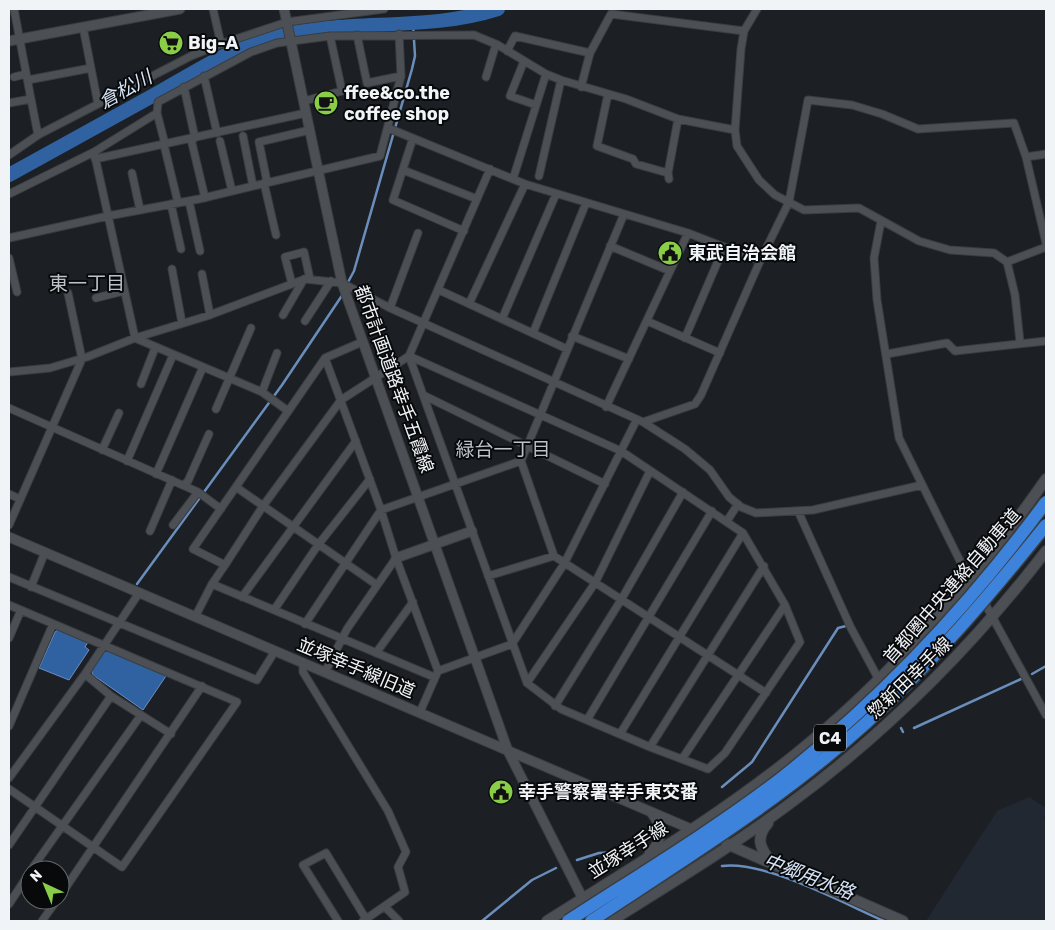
<svg xmlns="http://www.w3.org/2000/svg" width="1055" height="930" viewBox="0 0 1055 930" font-family="Rubik,'Noto Sans JP',sans-serif">
<style>
.built{fill:#212831}
.water{fill:#3062a2;stroke:#6a8ebc}
.lines{fill:none;stroke-linecap:round;stroke-linejoin:round}
.stream{stroke:#6a8ebc;stroke-width:2.5}
.river{stroke:#3062a2;stroke-width:14}
.minor-casing{stroke:#3a3d40;stroke-width:9}
.tertiary-casing{stroke:#3a3d40;stroke-width:11}
.secondary-casing{stroke:#3a3d40;stroke-width:12}
.minor{stroke:#4c5055;stroke-width:7}
.tertiary{stroke:#4c5055;stroke-width:9}
.secondary{stroke:#4c5055;stroke-width:10}
.motorway-bridge-casing{stroke:#3a3d40;stroke-width:15;stroke-linecap:butt}
.motorway-bridge{stroke:#3d83dc;stroke-width:12}
.labels{text-anchor:middle;stroke-width:4;stroke-linejoin:round;paint-order:stroke}
.shield{fill:#08090b;stroke:#abaeb0;stroke-width:1}
.shield-label{font-size:16px;font-weight:bold;fill:#f1f4f7}
.poi-label{font-size:18px;font-weight:bold;fill:#f1f4f7;stroke:#08090b;text-anchor:start}
.street-label{font-size:18px;fill:#f1f4f7;stroke:#08090b}
.water-label{font-size:19px;font-style:italic;fill:#d7e5f7;stroke:#08090b}
.neighbourhood-label{font-size:19px;fill:#bcc1c7;stroke:#08090b}
</style>
<rect width="100%" height="100%" fill="#1c2024"/>
<path class="built" d="M1029 797 1046 808 1044 820 1046 822V921H926L997 811Z"/>
<path class="water" d="M59 629 88 642 85 647 89 650 69 680 39 668 55 632Z
M109 650 166 676 143 710 93 675 91 669 104 652Z"/>
<g class="lines">
<path class="stream" d="M347 284 354 271 412 69 415 56 413 24
M137 584 282 385 343 294
M1032 674 1046 666
M901 728 903 732
M914 728 1021 679
M722 787 752 762 838 628 846 626
M577 860 599 853 619 852
M722 866C764 860 843 903 884 921
M482 921 532 880 556 868"/>
<path class="river" d="M9 175C57 148 106 122 154 95 193 73 233 46 277 36 349 18 426 32 498 9"/>
<defs>
<path id="minor" d="M213 9 221 44
M757 9 744 31 741 49 735 130 737 146 759 180 775 195 804 210 859 208 919 241 950 250 994 253 1007 262 1015 295 1020 342
M83 27 91 68
M357 35 367 83 401 76
M507 51 515 36 590 53 611 14 744 31
M524 61 510 96 536 105
M204 76 217 133
M14 77 26 74
M486 77 496 44
M28 80 91 68 98 104
M184 87 195 138
M581 87 590 53
M608 94 597 146 633 159 636 164 668 173
M31 99 38 135
M304 101 342 91 330 36
M9 103 31 99 14 9
M388 128 525 184 688 233 760 261
M243 136 253 186
M413 138 393 200 464 231
M191 139 205 198
M220 141 232 191
M165 144 157 113 158 102 251 52 277 43 330 36 474 35 498 45 546 74 561 80 626 99 678 119 735 130
M165 149 178 203
M94 152 135 338
M9 155 38 135 191 56 221 44 287 22 384 9
M1026 157 1046 154
M95 159 306 113
M403 170 477 199
M132 173 140 210
M539 176 561 80
M513 179 546 74
M669 179 668 173 678 119
M267 182 259 142 310 130
M264 183 276 235
M9 194 94 152 157 113
M189 201 200 251
M171 204 181 249
M624 214 521 461 554 556 766 693
M881 221 874 258 877 300 899 438 962 565 971 578 1046 715
M9 238 108 216 199 199 380 156 401 76 399 34
M610 246 670 271
M9 258 17 292
M1007 262 1046 247
M172 269 182 323
M202 274 210 315
M292 284 285 257 304 252 310 279
M439 290 567 349
M96 298 124 291
M469 304 525 184
M390 308 418 233
M283 315 304 279
M502 319 556 194
M305 321 331 281
M647 321 720 353
M533 333 586 203
M572 336 629 359
M135 338 262 392 288 411
M685 338 724 247
M362 342 325 358 193 549 225 565 212 584 434 677
M887 354 947 343 955 351 1046 341
M409 356 621 451 743 533 785 605 800 642 725 753 708 769 650 747 561 709 527 683Z
M325 358 381 510 396 558 438 671
M9 372 50 368 87 357 135 338 207 316 305 279 342 283 390 308 643 422 685 449 710 470 729 497 741 507 756 513 813 510 922 485
M141 384 155 348
M262 392 277 353
M423 395 605 484
M606 407 688 233
M9 408 198 492 221 509
M216 409 251 328
M643 422 695 404 701 395 760 261 789 202 808 100 852 105 882 114 918 129 1014 123 1026 157 1046 243
M102 450 119 413
M127 461 173 355
M156 474 203 367
M184 485 188 481 209 434
M236 487 377 585
M9 494 20 499
M798 511 851 628 878 678
M727 521 738 504
M9 525 82 359 68 293
M173 525 198 492
M150 531 172 480
M225 565 263 506 341 400 409 356 490 169
M488 576 554 556
M9 577 257 680 275 651
M31 587 45 552
M242 597 356 441
M9 605 237 702 122 867 9 789
M274 610 318 545 370 479
M195 617 212 584
M305 624 381 510 521 461
M9 638 21 610
M376 653 413 602
M303 663V672L388 811 406 852 398 867 405 892 363 921
M325 672 347 629 396 558
M85 674 111 696 171 734
M527 683 595 583 650 471
M555 706 621 600 683 492
M420 712 438 671 512 644 564 564 636 421
M587 720 712 511
M9 726 53 624
M620 734 743 533
M650 747 764 566
M682 759 785 605
M9 778 85 674 139 593
M9 845 111 696
M31 870 141 715
M60 896 202 686
M9 904 30 872
M385 907 399 921
M42 921 57 900
M338 921 303 865 326 853 366 919"/>
<path id="tertiary" d="M284 9 342 283 508 751 585 903
M9 41 180 9
M9 537 691 829
M396 558 472 531
M649 854C664 838 664 830 651 812"/>
<path id="secondary" d="M768 823C755 838 760 848 771 862
M727 844 903 921
M547 921C636 865 728 811 809 743 897 670 981 572 1046 479
M611 921C670 884 731 847 788 805 886 733 972 647 1046 551"/>
</defs>
<use href="#minor" class="minor-casing"/>
<use href="#tertiary" class="tertiary-casing"/>
<use href="#secondary" class="secondary-casing"/>
<use href="#minor" class="minor"/>
<use href="#tertiary" class="tertiary"/>
<use href="#secondary" class="secondary"/>
<defs>
<path id="motorway-bridge" d="M568 921C639 875 712 831 779 780 881 700 969 606 1046 502
M591 921C685 859 782 799 866 723 932 663 990 595 1046 525"/>
</defs>
<use href="#motorway-bridge" class="motorway-bridge-casing"/>
<use href="#motorway-bridge" class="motorway-bridge"/>
</g>
<defs>
<symbol id="supermarket-disc" viewBox="-11 -11 22 22"><circle r="9.5" fill="#8ace48" stroke="#08090b"/><path d="M-6-5.5h2.5l.6 2H6L4.5 2H-2.5L-4.4-4H-6ZM-1.5 3.2a1.3 1.3 0 1 0 .1 0ZM3 3.2a1.3 1.3 0 1 0 .1 0Z" fill="#111"/></symbol>
<symbol id="cafe-disc" viewBox="-11 -11 22 22"><circle r="9.5" fill="#8ace48" stroke="#08090b"/><path d="M-5.5-4.5H6V0H3Q3 3.5 0 3.5H-2.5Q-5.5 3.5-5.5 0ZM3-3.2v2h1.7v-2ZM-6 4.5H4V6H-6Z" fill="#111"/></symbol>
<symbol id="civic-disc" viewBox="-11 -11 22 22"><circle r="9.5" fill="#8ace48" stroke="#08090b"/><path d="M-.6-6.5H3V-4.5H.6V-3L4-1V1h2V6H-6V1h2V-1L-.6-3ZM-1.2 2.5V6h2.4V2.5Z" fill="#111"/></symbol>
</defs>
<g fill-rule="evenodd">
<use href="#supermarket-disc" x="157" y="29" width="28" height="28"/>
<use href="#cafe-disc" x="312" y="89" width="28" height="28"/>
<use href="#civic-disc" x="656" y="239" width="28" height="28"/>
<use href="#civic-disc" x="487" y="778" width="28" height="28"/>
</g>
<g class="labels">
<rect class="shield" x="814" y="724.5" width="32" height="27" rx="4"/>
<g class="shield-label">
<text x="830" y="744">C4</text>
</g>
<g class="poi-label">
<text x="188" y="49">Big-A</text>
<text x="344" y="99">ffee&amp;co.the<tspan x="344" dy="21">coffee shop</tspan></text>
<text x="688" y="259">東武自治会館</text>
<text x="518" y="798">幸手警察署幸手東交番</text>
</g>
<g class="street-label">
<text transform="translate(394 379) rotate(70)" y="6">都市計画道路幸手五霞線</text>
<text transform="translate(952 586) rotate(-49)" y="6">首都圏中央連絡自動車道</text>
<text transform="translate(356 668) rotate(23)" y="6">並塚幸手線旧道</text>
<text transform="translate(910 678) rotate(-44)" y="6">惣新田幸手線</text>
<text transform="translate(628 850) rotate(-32)" y="6">並塚幸手線</text>
</g>
<g class="water-label">
<text transform="translate(125 89) rotate(-29)" y="7">倉松川</text>
<text transform="translate(809 876) rotate(21)" y="7">中郷用水路</text>
</g>
<g class="neighbourhood-label">
<text x="87" y="290">東一丁目</text>
<text x="503" y="456">緑台一丁目</text>
</g>
</g>
<rect width="1055" height="930" fill="none" stroke="#f1f4f7" stroke-width="20"/>
<g transform="translate(45 885) rotate(316)"><circle r="24" fill="#08090b" stroke="#656769"/>
<path d="M0-4L9 19L0 12L-9 19Z" fill="#8ace48"/>
<text y="-8" font-size="14" font-weight="bold" text-anchor="middle" fill="#f1f4f7">N</text>
</g>
</svg>
